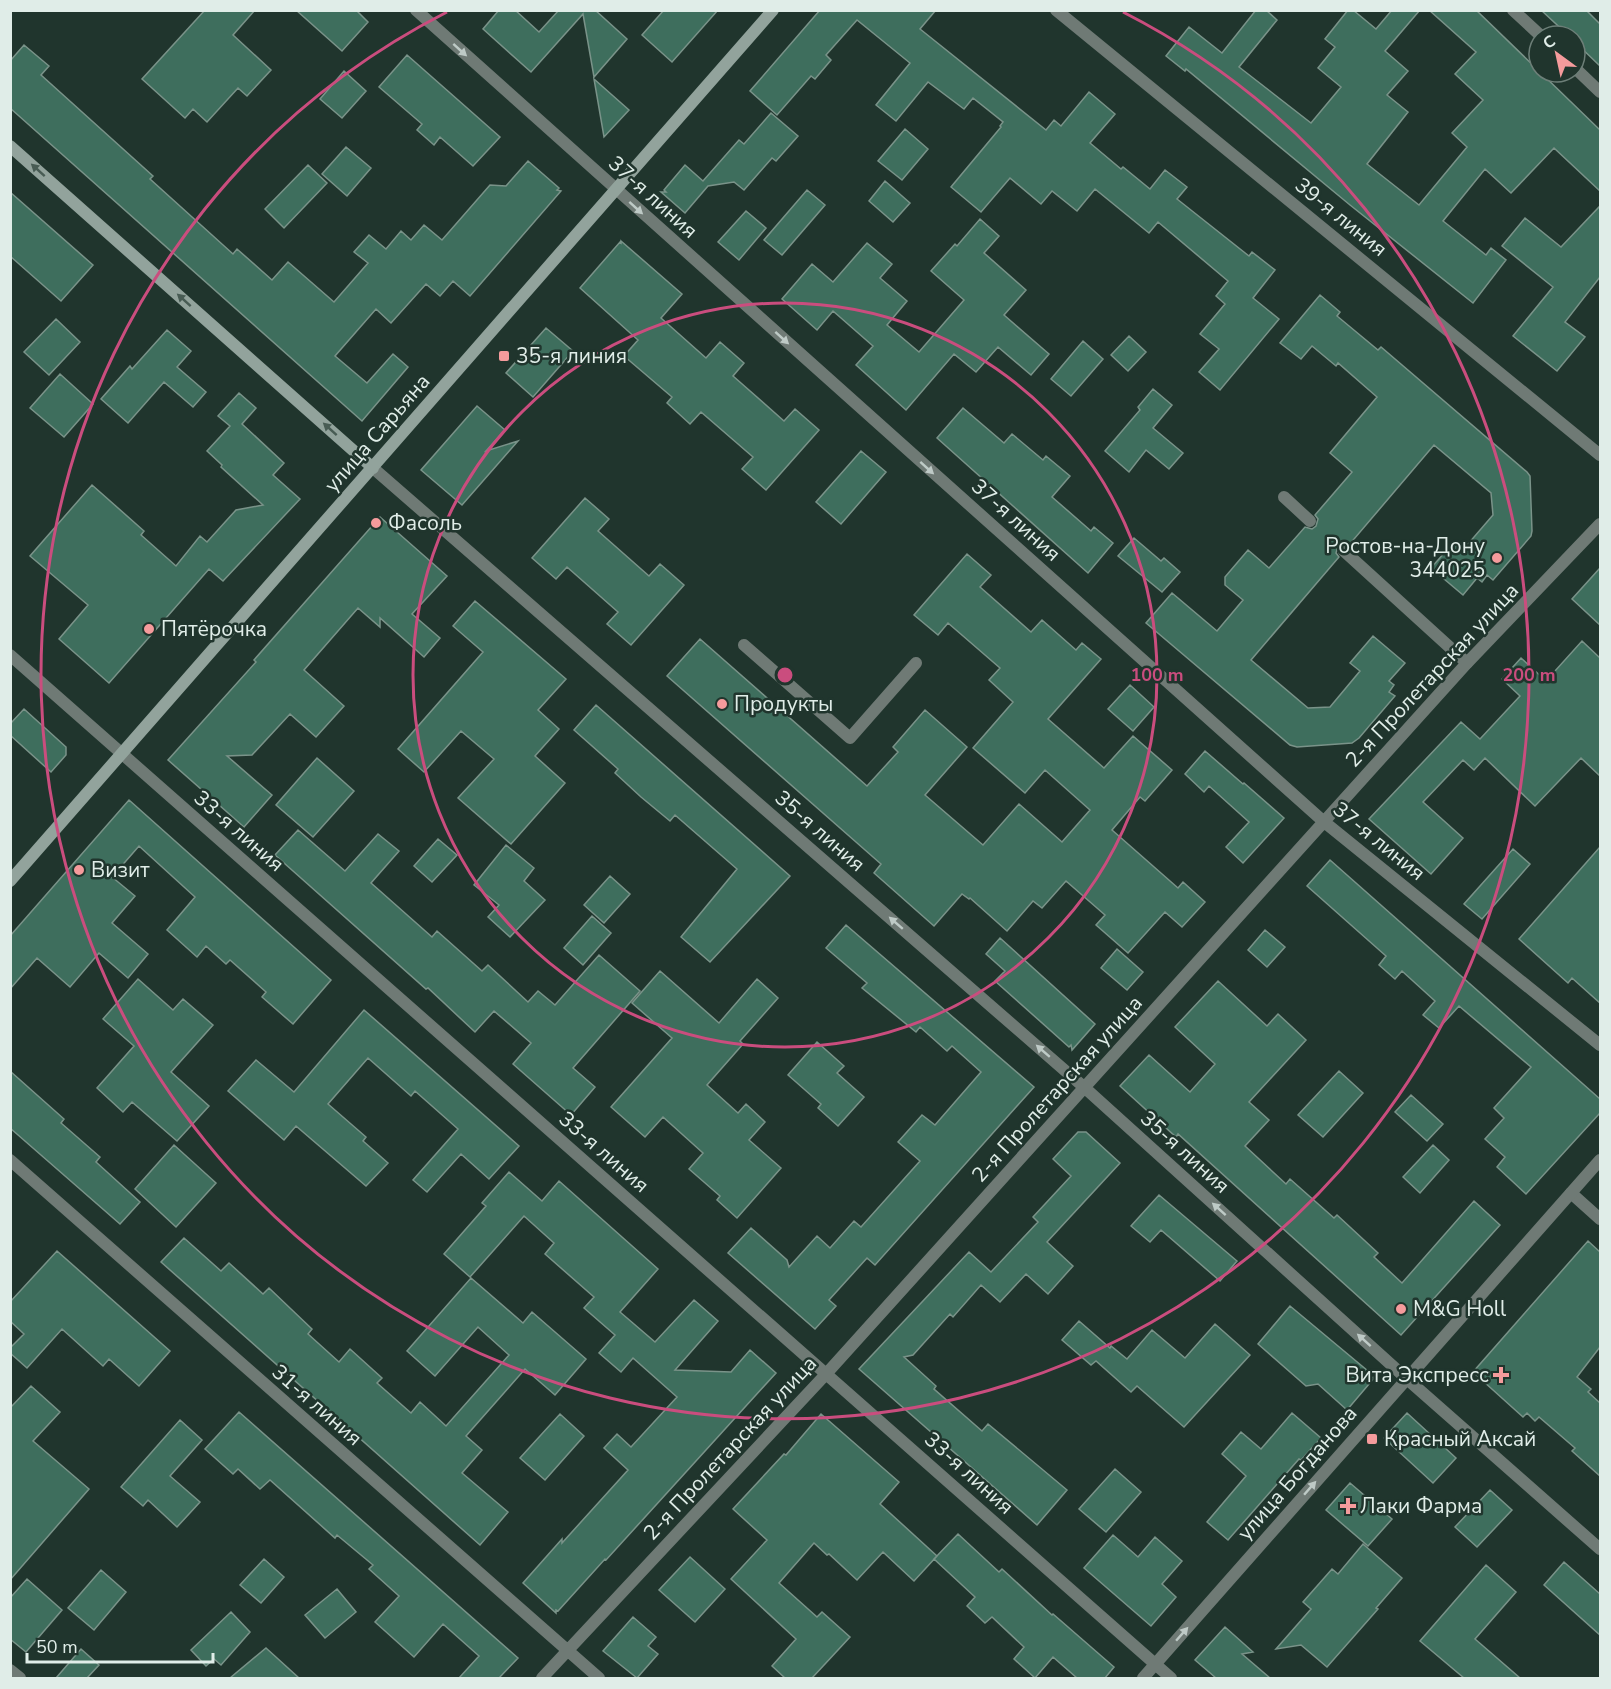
<svg xmlns="http://www.w3.org/2000/svg" width="1611" height="1689" viewBox="0 0 1611 1689" font-family="'Nunito Sans',sans-serif">
<style>
.building{fill:#3e6e5d;stroke:#7a9389;stroke-width:1.5}
.lines{fill:none;stroke-linecap:round;stroke-linejoin:round}
.lane{stroke:#6f7a75;stroke-width:12}
.street{stroke:#6f7a75;stroke-width:12}
.secondary{stroke:#92a39c;stroke-width:12}
.oneway{fill:#becac6}
.oneway2{fill:#485c54}
.ring{fill:none;stroke:#ca4d7e;stroke-width:3}
.poi-dot{fill:#f59b9c;stroke:#20352d;stroke-width:2}
.labels{text-anchor:middle;stroke-width:5;stroke-linejoin:round;paint-order:stroke}
.street-label{font-size:21px;fill:#e0ede8;stroke:#20352d}
.poi-label{font-size:21px;fill:#e0ede8;stroke:#20352d;text-anchor:start}
.centre{fill:#ca4d7e;stroke:#20352d;stroke-width:3}
.ring-label{font-size:18px;text-anchor:middle;font-weight:bold;fill:#ca4d7e;stroke:#20352d;stroke-width:5;stroke-linejoin:round;paint-order:stroke}
</style>
<rect width="100%" height="100%" fill="#20352d"/>
<path class="building" d="M205 10H255L233 35 271 70 247 96 238 88 207 122 193 109 185 118 142 79Z
M296 10H356L368 22 342 51Z
M499 10H515L539 32 559 10H595L627 39 594 77 583 14 531 72 483 29Z
M664 10H718L672 62 642 35Z
M820 10H936L920 29 1046 130 1054 120 1061 126 1089 92 1115 114 1090 143 1121 169 1123 167 1150 189 1165 170 1187 187 1177 199 1249 256 1252 252 1275 270 1253 298 1279 319 1220 390 1199 372 1219 349 1200 334 1225 304 1216 296 1228 281 1158 222 1149 233 1095 189 1077 211 1052 191 1041 204 1010 178 981 212 951 187 1001 127 1000 126 1003 122 973 98 964 109 928 82 896 121 876 105 910 63 857 20 826 55 831 60 815 79 811 76 777 115 750 91Z
M1256 10H1266L1277 20 1239 67 1311 123 1341 87 1318 68 1335 47 1325 39 1348 10H1353L1376 29 1392 10H1420L1385 51 1408 71 1387 95 1408 112 1367 164 1419 205 1467 147 1452 133 1483 100 1455 74 1476 52 1429 10H1476L1600 130V191L1554 148 1511 193 1485 169 1443 221 1486 255 1491 248 1506 260 1473 303 1350 205 1186 69 1185 71 1166 56 1189 27 1222 53Z
M1541 10H1586L1600 24V66L1575 42V36H1569Z
M24 45 49 66 41 75 153 176 150 179 233 254 237 249 272 280 288 262 334 302 368 263 354 252 369 235 386 249 401 231 411 240 424 225 442 240 490 185 506 186 528 161 559 188 557 190 561 191 470 296 453 281 440 296 426 284 391 323 376 309 335 356 367 383 393 354 408 367 362 421 10 108V61Z
M407 55 500 137 473 166 440 137 434 145 417 130 422 124 379 87Z
M344 71 366 91 342 118 320 99Z
M594 79 629 110 604 137Z
M771 113 798 136 776 161 772 158 744 190 734 182 708 186 685 213 661 192H666L664 190 685 165 703 181 739 140 744 144Z
M905 129 928 149 902 180 878 161Z
M346 147 371 168 347 196 322 174Z
M308 165 327 183 284 228 265 209Z
M885 181 910 203 893 222 869 201Z
M807 190 825 205 782 255 764 240Z
M10 192 93 265 61 301 10 256Z
M1600 206V277L1565 322 1585 337 1557 371 1513 336 1553 287 1502 246 1525 218 1561 247Z
M746 211 766 228 739 260 718 242Z
M980 219 999 236 984 253 1026 290 1004 315 1049 354 1031 375 998 347 976 372 954 354 906 410 856 365 873 346 833 311 817 330 782 299 812 264 833 282 867 243 892 264 880 278 907 301 887 325 919 352 964 300 931 271 955 244 957 246Z
M621 241 682 294 661 318 706 358 720 342 744 363 733 376 784 421 795 409 819 430 766 490 742 469 753 457 701 412 690 424 667 403 672 397 624 356 638 340 580 288 620 242 621 243Z
M1320 295 1340 312 1337 316 1378 350 1381 347 1527 472 1530 476 1532 531 1531 536 1493 580 1487 575 1482 582 1477 578 1463 595 1431 568 1453 543 1462 551 1493 515 1491 493 1434 445 1349 545 1342 543 1338 546 1336 553 1339 557 1251 660 1308 708 1330 707 1360 671 1350 663 1373 636 1405 663 1389 681 1394 685 1389 692 1395 696 1359 738 1352 743 1297 747 1290 745 1146 623 1172 593 1217 631 1243 600 1225 585V577L1248 550 1269 568 1305 527 1312 529 1316 526 1318 519 1315 515 1352 472 1330 453 1377 397 1338 363 1336 366 1312 346 1301 359 1280 343Z
M56 319 80 342 49 375 24 352Z
M546 328 573 351 533 397 506 373Z
M167 330 191 351 177 367 206 392 193 407 164 382 128 423 101 399 130 366 132 369Z
M1129 336 1146 352 1128 371 1111 355Z
M1083 341 1103 359 1071 396 1051 379Z
M60 374 93 404 64 437 30 408Z
M1153 389 1172 405 1153 428 1183 453 1169 469 1146 450 1129 472 1105 451 1140 410 1138 407Z
M239 393 256 408 242 424 284 463 273 475 300 499 223 581 209 569 109 683 59 639 88 605 30 556 92 485 144 531 141 535 176 566 200 536 207 542 236 510 263 505 221 467 222 465 207 451 230 426 218 416Z
M477 406 505 430 486 451 518 441 462 505 421 470Z
M963 408 1004 443 1012 434 1043 460 1046 456 1070 476 1052 497 1091 531 1094 527 1113 543 1088 573 937 438Z
M861 451 886 472 841 524 816 502Z
M585 498 609 519 598 531 649 576 660 564 684 585 631 645 607 624 618 612 567 567 556 579 532 558Z
M380 517 447 576 412 614 440 638 424 657 380 618V627L358 608 304 670 344 706 316 737 290 714 252 755 227 756 272 795 244 827 168 760 256 662 254 660Z
M1134 538 1161 561 1164 558 1180 572 1162 592 1118 556Z
M967 554 991 575 980 587 1031 632 1042 620 1076 650 1082 643 1101 659 1048 719 1104 768 1133 736 1172 770 1145 801 1140 797 1112 830 1178 888 1183 882 1205 902 1182 927 1165 912 1128 953 1096 925 1105 915 1066 881 1042 908 1033 901 1007 931 970 898 969 899 962 894 934 926 874 873 881 864 667 676 700 639 867 786 898 752 893 747 925 710 967 747 925 795 983 845 1019 804 1062 842 1090 810 1045 770 1025 793 973 748 1013 702 989 680 1000 668 948 623 938 635 914 615Z
M1600 568V625L1572 599Z
M475 601 566 679 538 710 559 729 535 756 565 783 511 844 458 798 494 759 461 731 424 772 398 749 483 652 453 626Z
M1582 641 1600 658V776L1581 758 1535 806 1485 758 1474 770 1463 760 1423 802 1463 838 1431 874 1369 819 1461 722 1480 739 1520 696 1502 679 1521 658 1546 681Z
M1130 685 1154 707 1133 731 1108 709Z
M596 705 790 876 710 962 681 937 737 869 675 815 670 821 641 797 615 773 618 769 574 730Z
M24 709 66 747V755L51 772 10 735V724Z
M1205 751 1243 784 1244 783 1284 818 1243 863 1226 847 1249 822 1209 786 1204 792 1185 774Z
M317 758 354 791 313 837 276 805Z
M129 800 331 980 293 1024 262 997 266 992 230 960 226 964 206 946 197 957 167 930 195 897 139 846 112 877 135 896 112 923 148 954 128 978 99 953 70 987 37 958 10 989V936Z
M298 830 345 871 378 834 399 851 371 883 432 937 437 931 482 971 488 965 528 1002 538 991 555 1005 599 955 640 991 573 1068 595 1087 571 1115 513 1064 531 1043 494 1011 475 1032 428 988 426 989 275 855Z
M438 839 457 855 432 882 414 866Z
M506 845 534 868 524 881 545 900 510 937 488 917 499 905 474 885Z
M1600 847V1003L1572 978 1568 983 1519 939Z
M1513 849 1530 864 1482 919 1464 904Z
M1330 860 1600 1099V1113L1526 1194 1497 1167 1505 1157 1485 1139 1504 1118 1494 1108 1531 1067 1459 1006 1439 1028 1423 1015 1435 1001 1402 971 1395 979 1379 965 1386 956 1307 886Z
M610 876 630 894 604 923 584 905Z
M592 916 611 933 583 965 564 948Z
M846 925 1034 1087 875 1265 867 1258 829 1300 836 1306 815 1329 728 1253 751 1228 787 1260 789 1267 817 1236 830 1248 854 1221 861 1227 920 1161 898 1142 922 1115 935 1125 981 1072 952 1046 947 1051 920 1027 916 1032 862 988 867 983 826 948Z
M1265 930 1285 947 1267 967 1248 950Z
M1000 938 1095 1024 1072 1050 1071 1045 1069 1047 995 981 1005 971 986 954Z
M1117 949 1143 972 1127 990 1101 968Z
M660 971 719 1023 757 979 778 998 740 1041 743 1044 707 1085 738 1113 746 1104 765 1122 749 1140 781 1168 737 1218 717 1200 720 1196 689 1169 703 1153 663 1117 645 1137 611 1107 672 1038 632 1003Z
M138 979 173 1010 183 999 213 1025 171 1072 209 1106 177 1141 132 1102 123 1112 97 1088 134 1046 103 1019Z
M1218 981 1267 1026 1278 1014 1306 1040 1249 1102 1269 1120 1245 1146 1286 1184 1290 1179 1334 1218 1337 1215 1378 1253 1374 1257 1402 1283 1474 1201 1500 1225 1401 1335 1178 1134 1176 1137 1120 1086 1149 1055 1190 1092 1215 1064 1175 1027Z
M364 1010 519 1146 489 1179 461 1154 427 1192 413 1180 458 1129 415 1091 411 1096 368 1058 328 1104 366 1137 363 1141 388 1163 366 1186 296 1126 284 1140 228 1091 256 1060 294 1092Z
M817 1042 844 1066 837 1073 864 1097 838 1126 818 1108 821 1104 788 1075Z
M10 1071 64 1119 61 1123 100 1157 96 1162 140 1202 120 1224 10 1128Z
M1339 1071 1363 1093 1323 1137 1298 1115Z
M1411 1095 1443 1124 1427 1141 1395 1112Z
M1078 1132H1086L1120 1163 1047 1242 1073 1266 1048 1294 1026 1274 1000 1302 981 1285 953 1317 950 1314 913 1355 904 1357 936 1386 934 1389 982 1431 988 1424 1067 1490 1037 1525 859 1369 969 1252 991 1272 1038 1222 1033 1217 1071 1176 1053 1159Z
M174 1145 216 1183 176 1227 135 1189Z
M1433 1145 1449 1160 1420 1193 1403 1177Z
M509 1172 542 1201 559 1181 658 1269 620 1312 655 1342 694 1300 718 1321 675 1370 731 1372 750 1350 776 1373 606 1560 605 1559 558 1611 556 1610V1613L523 1583 562 1539V1543L628 1470 604 1448 617 1434 631 1447 677 1397 633 1358 621 1372 599 1353 615 1335 584 1308 594 1297 545 1254 554 1243 524 1216 470 1277 444 1254 486 1206 482 1203Z
M1159 1195 1237 1261 1220 1281 1161 1230 1150 1242 1131 1226Z
M184 1238 221 1271 229 1263 263 1294 269 1288 312 1329 308 1334 339 1362 350 1349 382 1378 377 1383 411 1413 420 1402 446 1426 509 1355 478 1327 435 1376 407 1351 471 1278 523 1323 532 1312 586 1359 555 1395 525 1369 466 1436 482 1450 462 1473 508 1512 480 1545 161 1262Z
M1588 1241 1600 1252V1347L1577 1377 1591 1389 1588 1392 1600 1403V1476L1572 1451 1575 1448 1539 1417 1535 1421 1527 1413 1523 1417 1473 1372Z
M57 1251 170 1351 139 1386 109 1359 103 1366 62 1329 27 1368 10 1353V1348L24 1334 10 1321V1302Z
M1290 1306 1368 1371 1361 1379 1375 1377 1347 1410 1318 1384 1306 1386 1258 1344Z
M1079 1321 1110 1348 1111 1346 1127 1359 1152 1330 1185 1358 1215 1324 1250 1355 1184 1427 1137 1386 1131 1392 1096 1361 1091 1365 1062 1340Z
M31 1386 60 1412 33 1441 89 1489 10 1580V1408Z
M239 1412 518 1658 499 1678H459L479 1656 443 1624 414 1657 375 1622 399 1596 369 1569 373 1565 337 1535 335 1538 270 1480 260 1489 238 1469 233 1474 205 1449Z
M1292 1413 1321 1438 1301 1460 1299 1459 1228 1540 1207 1522 1246 1476 1222 1454 1241 1432 1261 1449Z
M1407 1413 1456 1458 1433 1483 1384 1438Z
M560 1414 584 1436 545 1480 520 1458Z
M821 1414 899 1482 880 1504 937 1556 914 1581 883 1552 857 1580 829 1554 827 1555 814 1543 779 1583 817 1617 822 1612 850 1637 812 1678H785L772 1666 796 1639 731 1579 767 1540 733 1509 784 1454 786 1455Z
M180 1420 202 1440 170 1476 200 1502 177 1527 148 1500 143 1506 121 1487Z
M1115 1469 1141 1492 1106 1532 1079 1509Z
M1350 1483 1392 1519 1368 1546 1326 1510Z
M1490 1490 1512 1510 1477 1547 1455 1527Z
M958 1534 999 1572 1002 1569 1052 1615 1053 1614 1114 1667 1105 1678H1077L1053 1657 1035 1678 1014 1659 1024 1647 992 1617 985 1623 967 1606 975 1597 934 1559Z
M1113 1535 1138 1557 1155 1537 1182 1561 1162 1584 1176 1597 1151 1626 1084 1568Z
M1363 1544 1402 1578 1376 1608 1378 1609 1327 1667 1301 1645 1276 1649 1311 1609 1303 1602 1332 1569 1338 1574Z
M690 1557 725 1589 695 1622 659 1590Z
M264 1559 284 1577 261 1603 240 1585Z
M1564 1562 1600 1594V1635L1544 1585Z
M1486 1565 1516 1592 1475 1639 1520 1678H1464L1420 1641Z
M101 1570 126 1592 94 1630 68 1608Z
M27 1579 62 1610 26 1652 10 1639V1598Z
M337 1589 356 1612 325 1638 305 1615Z
M231 1612 250 1632 221 1665 214 1659 206 1666 191 1650Z
M633 1617 656 1637 648 1646 658 1654 637 1678 603 1651Z
M1225 1627 1253 1652 1242 1654 1270 1678H1216L1195 1660Z
M266 1648 299 1678H230Z
M81 1649 99 1665 87 1678H56Z"/>
<g class="lines">
<path class="lane" d="M1284 497 1310 521
M1344 551 1467 663
M744 645 850 738 916 663
M1571 1193 1600 1219"/>
<path class="street" d="M416 10 1323 821 1600 1045
M1056 10 1600 455
M1513 10 1541 36
M1575 68 1600 92
M373 468 1085 1088 1407 1379 1600 1549
M10 655 1171 1678
M10 1160 599 1678
M10 1670 20 1678
M542 1678 827 1373 1467 663 1600 524
M1143 1678 1600 1160"/>
<path class="secondary" d="M10 146 373 468
M10 881 773 10"/>
</g>
<defs><path id="oneway-solid" d="M-6-.8H1V-3.2L6.5 0L1 3.2V.8H-6Z" transform="scale(1.5)"/></defs>
<g class="oneway">
<use href="#oneway-solid" transform="translate(460 50) rotate(42)"/>
<use href="#oneway-solid" transform="translate(636 208) rotate(42)"/>
<use href="#oneway-solid" transform="translate(782 338) rotate(42)"/>
<use href="#oneway-solid" transform="translate(927 468) rotate(42)"/>
<use href="#oneway-solid" transform="translate(896 923) rotate(-139)"/>
<use href="#oneway-solid" transform="translate(1043 1051) rotate(-139)"/>
<use href="#oneway-solid" transform="translate(1219 1209) rotate(-138)"/>
<use href="#oneway-solid" transform="translate(1364 1340) rotate(-138)"/>
<use href="#oneway-solid" transform="translate(1310 1488) rotate(-49)"/>
<use href="#oneway-solid" transform="translate(1182 1634) rotate(-49)"/>
</g>
<g class="oneway2">
<use href="#oneway-solid" transform="translate(38 170) rotate(-138)"/>
<use href="#oneway-solid" transform="translate(184 300) rotate(-138)"/>
<use href="#oneway-solid" transform="translate(330 429) rotate(-138)"/>
</g>
<g class="ring">
<circle cx="785" cy="675" r="372"/>
<path d="M1123 12A744 744 0 1 1 447 12"/>
</g>
<g class="poi-dot">
<rect x="498" y="350" width="12" height="12" rx="3"/>
<circle cx="376" cy="523" r="6"/>
<circle cx="1497" cy="558" r="6"/>
<circle cx="149" cy="629" r="6"/>
<circle cx="722" cy="704" r="6"/>
<circle cx="79" cy="870" r="6"/>
<circle cx="1401" cy="1309" r="6"/>
<path d="M1498 1366h6v6h6v6h-6v6h-6v-6h-6v-6h6z"/>
<rect x="1366" y="1433" width="12" height="12" rx="3"/>
<path d="M1345 1497h6v6h6v6h-6v6h-6v-6h-6v-6h6z"/>
</g>
<g class="labels">
<g class="street-label">
<text transform="translate(653 197) rotate(42)" y="7">37-я линия</text>
<text transform="translate(1341 217) rotate(39)" y="7">39-я линия</text>
<text transform="translate(377 433) rotate(-49)" y="7">улица Сарьяна</text>
<text transform="translate(1016 520) rotate(42)" y="7">37-я линия</text>
<text transform="translate(1432 675) rotate(-47)" y="7">2-я Пролетарская улица</text>
<text transform="translate(239 831) rotate(41)" y="7">33-я линия</text>
<text transform="translate(820 831) rotate(41)" y="7">35-я линия</text>
<text transform="translate(1379 841) rotate(39)" y="7">37-я линия</text>
<text transform="translate(1057 1089) rotate(-48)" y="7">2-я Пролетарская улица</text>
<text transform="translate(604 1152) rotate(41)" y="7">33-я линия</text>
<text transform="translate(1185 1152) rotate(42)" y="7">35-я линия</text>
<text transform="translate(317 1405) rotate(41)" y="7">31-я линия</text>
<text transform="translate(730 1448) rotate(-47)" y="7">2-я Пролетарская улица</text>
<text transform="translate(969 1473) rotate(42)" y="7">33-я линия</text>
<text transform="translate(1297 1473) rotate(-49)" y="7">улица Богданова</text>
</g>
<g class="poi-label">
<text x="516" y="363">35-я линия</text>
<text x="388" y="530">Фасоль</text>
<text x="1485" y="553" text-anchor="end">Ростов-на-Дону<tspan x="1485" dy="24">344025</tspan></text>
<text x="161" y="636">Пятёрочка</text>
<text x="734" y="711">Продукты</text>
<text x="91" y="877">Визит</text>
<text x="1413" y="1316">M&amp;G Holl</text>
<text x="1489" y="1382" text-anchor="end">Вита Экспресс</text>
<text x="1384" y="1446">Красный Аксай</text>
<text x="1360" y="1513">Лаки Фарма</text>
</g>
</g>
<circle cx="785" cy="675" r="9" class="centre"/>
<g class="ring-label">
<text x="1157" y="681">100 m</text>
<text x="1529" y="681">200 m</text>
</g>
<rect width="1611" height="1689" fill="none" stroke="#e0ede8" stroke-width="24"/>
<g transform="translate(1557 54) rotate(327)"><circle r="28" fill="#20352d" stroke="#6d7f78" stroke-width="1.5"/>
<path d="M0-4.5L10 22L0 15L-10 22Z" fill="#f59b9c"/>
<text y="-9" font-size="16" font-weight="bold" text-anchor="middle" fill="#e0ede8">С</text>
</g>
<path d="M27 1653v9h186v-9" fill="none" stroke="#e0ede8" stroke-width="3"/>
<text x="36" y="1653" font-size="18" fill="#e0ede8" stroke="#20352d" stroke-width="4.5" paint-order="stroke">50 m</text>
</svg>
